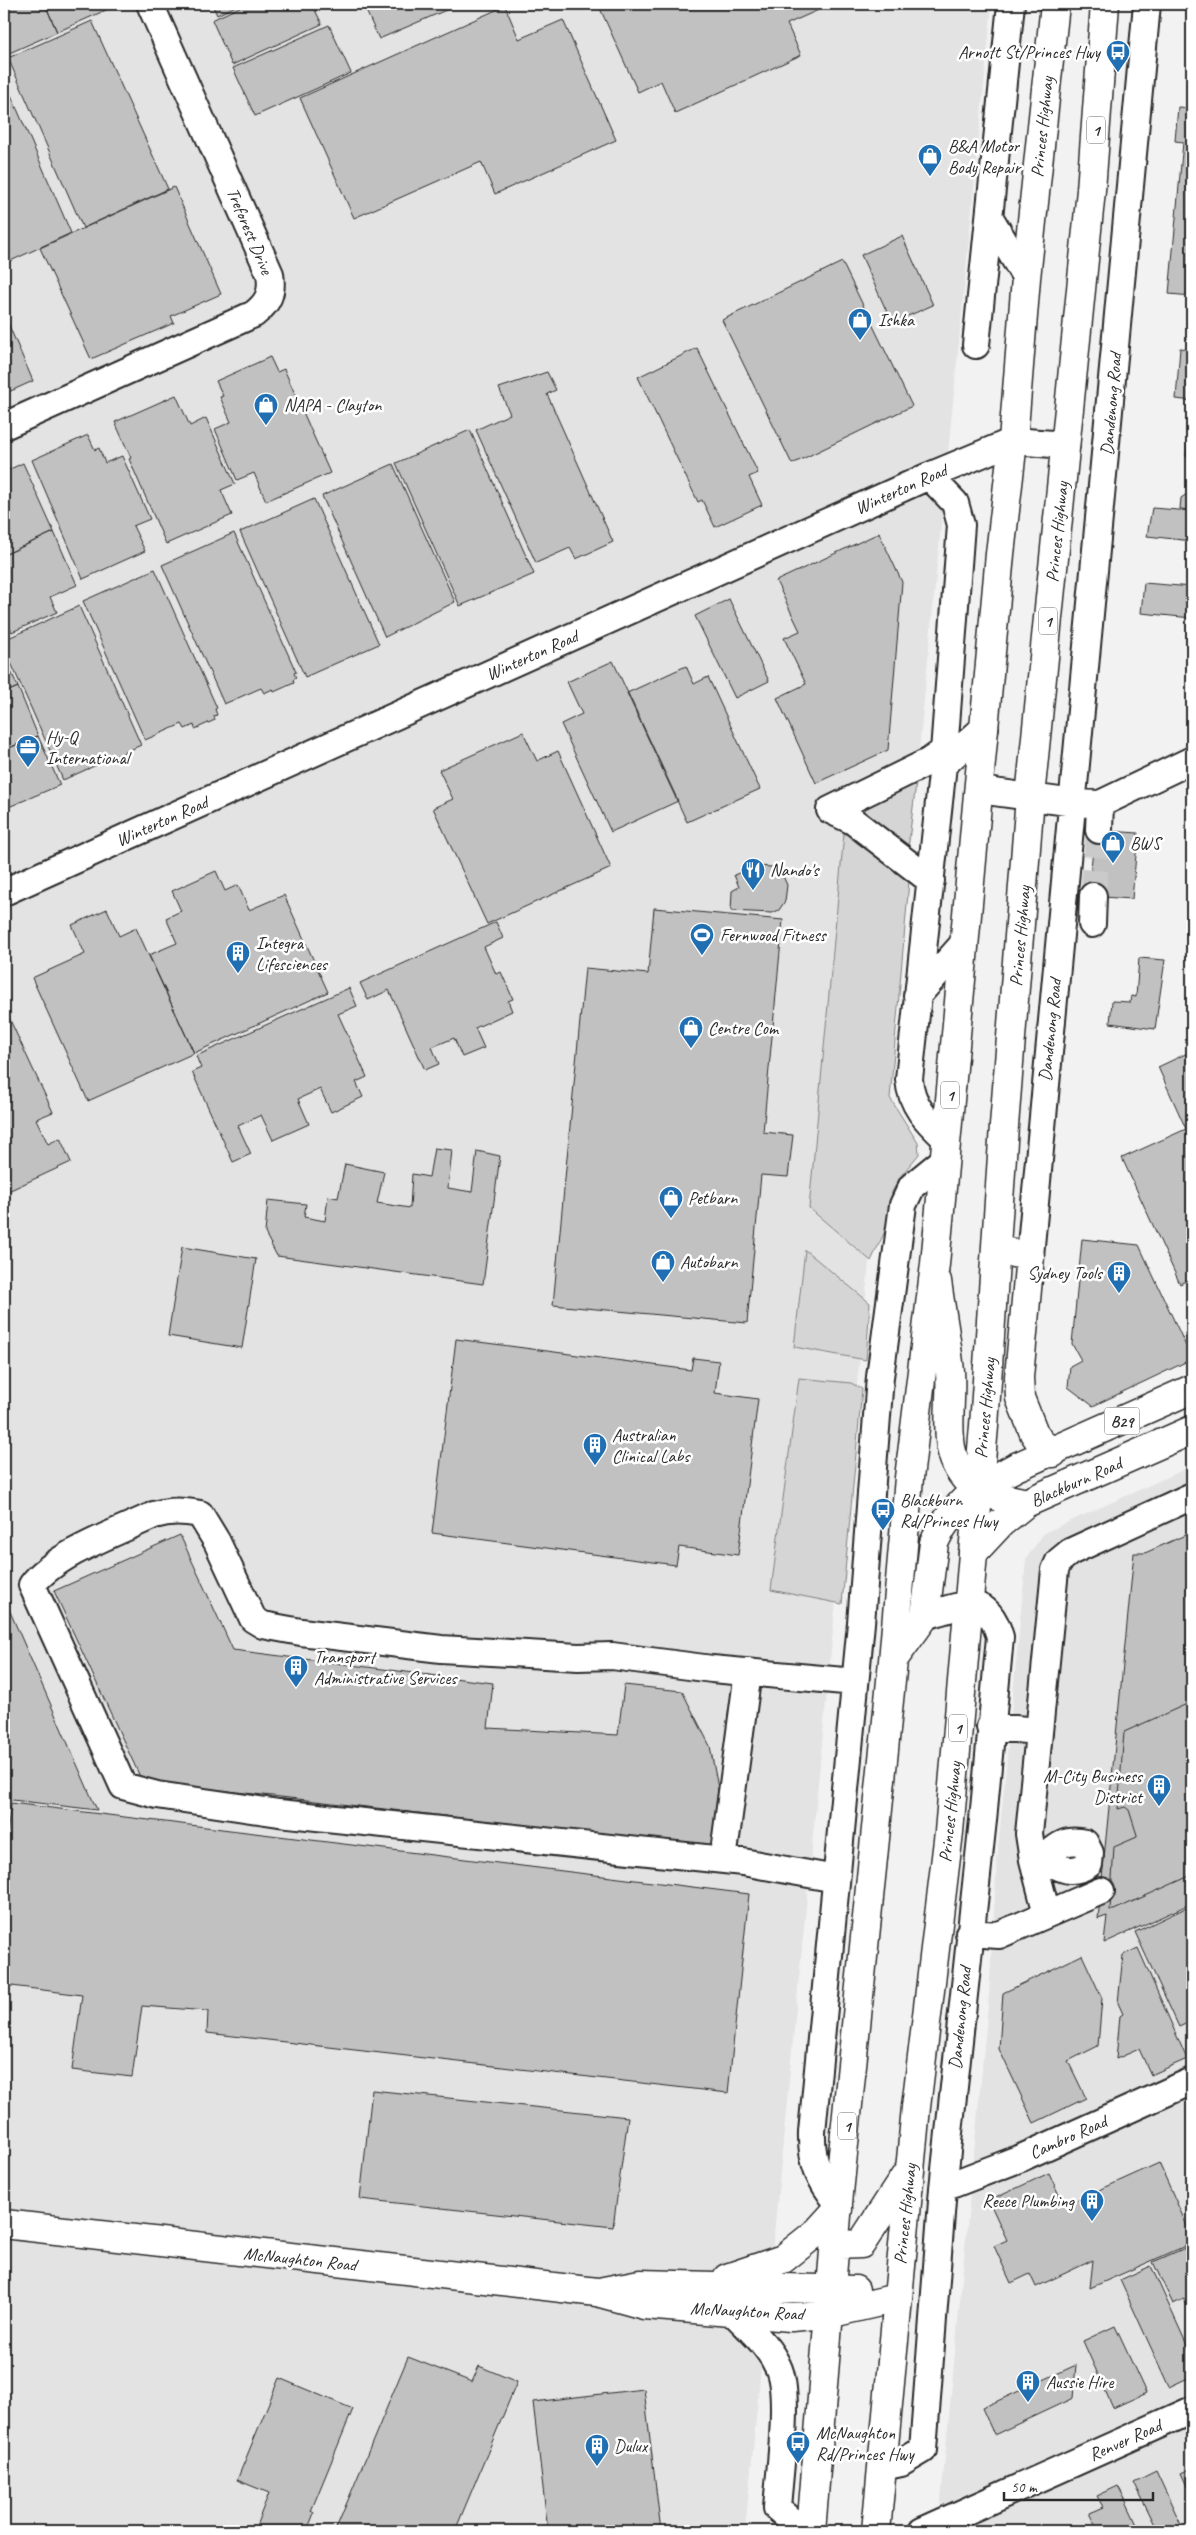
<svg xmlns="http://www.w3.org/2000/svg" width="1196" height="2535" viewBox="0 0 1196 2535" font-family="Caveat,sans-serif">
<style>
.built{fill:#e3e3e3}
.green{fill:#d5d5d5;stroke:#808080}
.building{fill:#c1c1c1;stroke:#2b2b2b}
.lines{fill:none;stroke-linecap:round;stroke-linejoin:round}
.minor-tunnel{stroke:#cacaca;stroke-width:26;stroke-dasharray:26 13;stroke-linecap:butt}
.minor-casing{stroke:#2b2b2b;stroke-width:30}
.major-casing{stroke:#2b2b2b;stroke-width:31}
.highway-casing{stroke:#2b2b2b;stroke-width:31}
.minor{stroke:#fff;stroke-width:26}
.major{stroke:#fff;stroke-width:28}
.highway{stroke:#fff;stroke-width:28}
.labels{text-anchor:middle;stroke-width:5;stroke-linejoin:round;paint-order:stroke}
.shield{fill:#fff;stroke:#6b6b6b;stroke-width:1}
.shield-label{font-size:16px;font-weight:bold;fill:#2b2b2b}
.poi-label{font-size:18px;fill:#2b2b2b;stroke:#fff;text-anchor:start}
.street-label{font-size:18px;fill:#2b2b2b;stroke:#fff}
</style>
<rect width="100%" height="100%" fill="#f2f2f2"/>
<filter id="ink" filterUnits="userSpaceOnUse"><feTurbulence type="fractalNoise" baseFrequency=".02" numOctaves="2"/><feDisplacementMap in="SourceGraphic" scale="10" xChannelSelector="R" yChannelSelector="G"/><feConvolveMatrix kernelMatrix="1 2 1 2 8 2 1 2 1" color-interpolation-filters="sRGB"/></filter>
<g filter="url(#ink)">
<path class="built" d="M4 4H992L745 2531H4Z
M1192 1466V2531H938L989 1995 997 1860 1026 1559 1044 1533Z"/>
<path class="green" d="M916 783 908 848 856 808Z
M844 833 871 845 909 881 890 1098 918 1143 919 1154 900 1177 892 1192 886 1229 871 1261 809 1208Z
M805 1250 870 1303 866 1360 794 1347Z
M799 1378 851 1383 862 1389 842 1604 771 1590Z"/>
<path class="building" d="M7 4H45L57 32 7 54 4 48V6Z
M45 4H103L106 10 57 32Z
M212 4H240L217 15Z
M246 4H312L322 24 232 65 212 20Z
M363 4H460L379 39Z
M598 4H832L787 24 801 55 675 113 661 81 638 92Z
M505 6 519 39 563 20 616 140 495 194 481 162 354 218 300 98Z
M92 21 168 189 83 228 8 58Z
M329 25 351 73 255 116 233 68Z
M4 79 71 233 4 264Z
M1178 107 1192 108V296L1169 294 1183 142 1175 141Z
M174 187 221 294 171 316 174 323 91 359 40 248Z
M902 236 933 305 892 323 861 255Z
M842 262 912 406 792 464 722 320Z
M4 314 33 381 4 394Z
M1192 330V401L1176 399 1180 348 1190 349Z
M697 348 758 473 749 477 762 505 715 527 702 500 698 502 638 377Z
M270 357 277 372 284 369 330 473 266 501 254 473 237 480 215 429 231 422 220 397 223 396 216 381Z
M547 372 556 390 547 394 613 542 576 559 570 548 536 563 476 430 510 414 499 388Z
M176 395 190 426 206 418 235 484 221 490 232 515 166 544 129 459 131 458 115 422Z
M1192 424V510L1180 509 1181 498 1190 492 1191 463 1186 456 1189 426Z
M470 430 534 574 460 606 396 463Z
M88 435 95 450 99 448 105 463 122 456 150 519 133 526 145 551 83 579 32 460Z
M23 463 54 532 4 555V472Z
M393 464 455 602 385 637 322 496Z
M314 499 379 644 305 677 240 532Z
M1152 508 1192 511V541L1147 536Z
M54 532 77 585 50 597 57 612 12 632 4 617V555Z
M234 533 296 672 294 673 296 678 293 680 294 683 274 692 273 689 264 693 261 688 224 704 162 565Z
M879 533 902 582 888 750 816 783 777 698 806 684 784 638 800 631 776 581Z
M155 569 217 708 215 709 217 715 214 716 215 720 195 729 194 725 185 729 182 724 145 740 83 601Z
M1144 583 1192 587V618L1141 613Z
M729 599 769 681 735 698 695 616Z
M79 606 141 745 63 780 4 647V640Z
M4 656 18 687 4 693Z
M613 661 678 801 611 832 561 724 582 714 567 682Z
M686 666 694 684 708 677 760 789 687 822 627 693Z
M18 687 38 736 4 750V693Z
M523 732 537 761 558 751 611 868 487 924 433 808 453 799 439 770Z
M38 736 60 785 4 809V750Z
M1095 830 1138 833 1132 899 1088 896Z
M755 866 772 867 782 874 787 885 785 901 779 910 772 913 731 911 732 891 739 887 734 875Z
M216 871 225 891 238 885 249 910 284 895 328 992 194 1053 149 955 177 943 166 918 181 911 172 891Z
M654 908 783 920 763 1132 793 1135 788 1177 761 1175 747 1323 553 1305 585 968 648 974Z
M107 909 119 936 136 928 194 1053 88 1101 32 978 85 954 72 925Z
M496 922 503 938 484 947 496 974 501 972 513 999 508 1001 512 1011 475 1028 484 1048 462 1057 454 1038 432 1047 439 1064 425 1070 389 990 368 1000 360 983Z
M1139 958 1165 960 1155 1029 1110 1023 1112 1001 1130 1002 1131 996 1136 997Z
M349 988 357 1006 338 1014 367 1077 356 1082 363 1097 331 1112 320 1089 298 1099 309 1124 273 1140 261 1115 238 1126 251 1154 233 1162 192 1072 201 1068 196 1056Z
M4 1007 53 1112 36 1119 48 1144 60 1138 71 1162 4 1193Z
M1192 1051V1278L1180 1284 1122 1158 1186 1129 1158 1067Z
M434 1148 452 1150 448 1188 472 1192 477 1151 500 1156 483 1284 277 1256 265 1233 268 1200 306 1204 304 1217 325 1221 328 1196 338 1198 345 1164 384 1172 377 1203 410 1208 412 1174 429 1177Z
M1082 1239 1139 1245 1192 1359 1093 1406 1068 1387 1070 1366 1081 1360 1072 1344Z
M182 1247 256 1259 242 1348 168 1336Z
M456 1339 691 1370 693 1358 719 1361 715 1393 758 1399 738 1555 679 1547 676 1565 432 1533Z
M1192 1532V1903L1104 1943 1107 1916 1098 1919 1134 1553H1145Z
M180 1535 233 1650 493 1683 488 1728 618 1735 624 1685 682 1691 710 1746 718 1788 713 1847 142 1781 54 1591Z
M4 1598 97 1810 4 1799Z
M1187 1704 1192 1716V1875L1114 1910H1110L1114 1847 1137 1837V1835L1129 1810 1125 1807 1118 1809 1124 1732Z
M11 1803 749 1894 728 2093 207 2033 208 2011 142 2006 132 2077 72 2070 82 1995 4 1985V1858Z
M1192 1905V2021L1179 2027 1135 1932Z
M1138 1948 1187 2059 1151 2075 1139 2049 1116 2059 1120 2016 1123 2014 1118 2003 1123 1955Z
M1082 1955 1102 1998 1098 2046 1068 2061 1086 2098 1034 2123 999 2049 1003 1993Z
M372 2090 628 2117 613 2227 360 2199Z
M1159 2163 1192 2237V2243L1090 2288 1093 2260 1036 2287 1030 2274 1011 2283 994 2246 1007 2240 989 2201 1049 2173 1064 2206Z
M1192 2245V2316L1184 2299 1173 2304 1153 2262Z
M1151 2266 1192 2356V2376L1169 2387 1120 2280Z
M1115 2326 1146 2393 1113 2408 1083 2341Z
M408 2357 472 2382 479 2366 517 2382 455 2531H335Z
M1076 2365 1073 2398 994 2435 982 2408Z
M279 2378 353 2409 311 2511 314 2513 307 2531H254L269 2493 237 2480Z
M644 2389 661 2531H548L533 2402Z
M1192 2468V2497L1181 2473Z
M1156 2471 1184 2531H1158L1134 2482Z
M1118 2486 1124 2497 1140 2531H1098L1089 2513 1103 2507 1097 2496Z"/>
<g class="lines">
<path class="minor-tunnel" d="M1093 896 1099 830"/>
<defs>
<path id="minor" d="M990 218 1026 278
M976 345 1011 4
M4 426 254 314C268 303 273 293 270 274L150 4
M929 476 955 503 961 525 943 765 909 1079C911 1106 927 1121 946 1139
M943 765 985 727
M979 790 1074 803 1100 804 1192 760
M830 810 928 762 944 751
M830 810 853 821 931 881
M1099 830 1100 804
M4 892 929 476 1013 441 1066 445
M1092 924 1093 896
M917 996 964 943
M1030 1256 1147 4
M990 1727 1039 1731
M723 1860 748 1672
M1033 1860C1057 1856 1056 1836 1085 1843L1090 1853 1089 1864C1070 1876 1060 1868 1043 1858
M836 1879 743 1862 279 1813 157 1795 123 1786 32 1585C55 1554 118 1532 154 1515 171 1510 183 1511 200 1514L217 1542 253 1619 263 1625 301 1632 441 1649 578 1657 612 1656 712 1669 855 1682
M1047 1914 1033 1860 1029 1834 1055 1570 1059 1561 1070 1552 1192 1496
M969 1933 999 1935 1101 1891
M943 2188 1021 2158 1192 2081
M838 2203C819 2180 811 2161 812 2132L861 1623 880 1377 903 1205 912 1186 944 1160
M735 2314C750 2330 769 2346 778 2367 791 2393 779 2476 777 2508L804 2531
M882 2467 901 2463 923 2450 943 2188 983 1820 1000 1637C987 1590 960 1606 925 1616
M922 2531 1192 2410"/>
<path id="major" d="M997 1250 1030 1256 1019 1377 1020 1398 1034 1433 1040 1442 1053 1453
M937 1281C941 1311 947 1342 950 1372 953 1410 938 1457 972 1485 986 1496 1010 1499 1026 1503
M977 1488 1016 1467 1192 1389
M973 1553 1001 1523 1026 1503 1192 1430
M4 2224 597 2292 644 2305 791 2317 828 2314 897 2298
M727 2278 783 2259 818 2231 838 2209
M604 2291 640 2284 855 2290"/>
<path id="highway" d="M893 1660 925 1616 934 1543C944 1520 959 1505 977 1488
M835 2245 861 2244 908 2172
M811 2531 838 2203 893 1661 909 1478 935 1264 1000 554 1013 441 1026 278 1055 4
M876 2531 916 2107 949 1832 984 1426 1004 1126 1030 797 1091 190 1105 4"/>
</defs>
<use href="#minor" class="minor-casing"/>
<use href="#major" class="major-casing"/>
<use href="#highway" class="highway-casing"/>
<use href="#minor" class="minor"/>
<use href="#major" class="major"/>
<use href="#highway" class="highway"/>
</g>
</g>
<defs>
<symbol id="bus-pin" viewBox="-11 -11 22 30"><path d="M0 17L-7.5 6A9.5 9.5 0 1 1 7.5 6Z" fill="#1f6fb2" stroke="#fff"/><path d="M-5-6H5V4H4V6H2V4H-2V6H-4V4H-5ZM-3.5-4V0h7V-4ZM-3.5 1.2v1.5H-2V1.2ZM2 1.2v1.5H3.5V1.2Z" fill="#fff"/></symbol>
<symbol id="shop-pin" viewBox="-11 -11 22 30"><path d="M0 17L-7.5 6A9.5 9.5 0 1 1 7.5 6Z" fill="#1f6fb2" stroke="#fff"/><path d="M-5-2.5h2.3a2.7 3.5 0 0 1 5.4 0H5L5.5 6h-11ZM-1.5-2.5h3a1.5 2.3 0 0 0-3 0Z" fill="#fff"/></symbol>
<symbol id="office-pin" viewBox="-11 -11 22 30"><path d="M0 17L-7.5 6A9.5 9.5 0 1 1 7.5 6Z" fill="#1f6fb2" stroke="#fff"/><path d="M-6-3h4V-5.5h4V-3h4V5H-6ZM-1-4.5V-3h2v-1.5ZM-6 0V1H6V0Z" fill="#fff"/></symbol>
<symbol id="restaurant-pin" viewBox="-11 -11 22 30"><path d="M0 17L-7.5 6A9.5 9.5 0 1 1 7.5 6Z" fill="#1f6fb2" stroke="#fff"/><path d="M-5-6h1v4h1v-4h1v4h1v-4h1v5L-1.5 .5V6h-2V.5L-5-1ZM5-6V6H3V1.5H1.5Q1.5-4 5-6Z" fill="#fff"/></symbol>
<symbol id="stadium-pin" viewBox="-11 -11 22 30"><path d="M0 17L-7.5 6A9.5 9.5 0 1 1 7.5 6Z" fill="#1f6fb2" stroke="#fff"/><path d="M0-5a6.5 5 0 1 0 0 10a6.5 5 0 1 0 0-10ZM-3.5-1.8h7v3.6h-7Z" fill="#fff"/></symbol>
<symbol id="building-pin" viewBox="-11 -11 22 30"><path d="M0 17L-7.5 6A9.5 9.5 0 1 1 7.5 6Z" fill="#1f6fb2" stroke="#fff"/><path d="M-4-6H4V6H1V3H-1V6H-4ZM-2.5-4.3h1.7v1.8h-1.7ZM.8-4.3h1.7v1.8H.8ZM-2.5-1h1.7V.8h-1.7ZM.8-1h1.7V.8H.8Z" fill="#fff"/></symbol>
</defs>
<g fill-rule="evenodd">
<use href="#bus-pin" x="1104" y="38" width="28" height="38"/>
<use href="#shop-pin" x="916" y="142" width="28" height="38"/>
<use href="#shop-pin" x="846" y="306" width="28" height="38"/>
<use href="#shop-pin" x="252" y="391" width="28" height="38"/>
<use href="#office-pin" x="14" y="733" width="28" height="38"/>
<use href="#shop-pin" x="1099" y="829" width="28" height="38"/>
<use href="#restaurant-pin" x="739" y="856" width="28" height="38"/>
<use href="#stadium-pin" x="688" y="921" width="28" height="38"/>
<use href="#building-pin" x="224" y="939" width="28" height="38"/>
<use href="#shop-pin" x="677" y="1014" width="28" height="38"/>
<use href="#shop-pin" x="657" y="1184" width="28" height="38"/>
<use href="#shop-pin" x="649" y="1248" width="28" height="38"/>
<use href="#building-pin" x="1105" y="1259" width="28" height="38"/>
<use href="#building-pin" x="581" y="1431" width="28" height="38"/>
<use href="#bus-pin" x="869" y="1496" width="28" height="38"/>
<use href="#building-pin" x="282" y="1653" width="28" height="38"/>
<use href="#building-pin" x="1145" y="1772" width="28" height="38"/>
<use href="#building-pin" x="1078" y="2187" width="28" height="38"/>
<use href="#building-pin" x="1014" y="2368" width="28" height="38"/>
<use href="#bus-pin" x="784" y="2429" width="28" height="38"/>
<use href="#building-pin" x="583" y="2432" width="28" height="38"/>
</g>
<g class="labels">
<g class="shield">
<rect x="1087" y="116.5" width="18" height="27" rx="4"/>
<rect x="1039" y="607.5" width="18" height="27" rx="4"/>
<rect x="941" y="1081.5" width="18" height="27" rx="4"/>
<rect x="1104.5" y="1407.5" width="35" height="27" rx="4"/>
<rect x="949" y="1714.5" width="18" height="27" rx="4"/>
<rect x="838" y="2112.5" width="18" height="27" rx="4"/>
</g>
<g class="shield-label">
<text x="1096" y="136">1</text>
<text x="1048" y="627">1</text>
<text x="950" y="1101">1</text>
<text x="1122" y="1427">B29</text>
<text x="958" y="1734">1</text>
<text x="847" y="2132">1</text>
</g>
<g class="poi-label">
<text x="1100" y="58" text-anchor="end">Arnott St/Princes Hwy</text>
<text x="948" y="152">B&amp;A Motor<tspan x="948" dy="21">Body Repair</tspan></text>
<text x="878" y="326">Ishka</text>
<text x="284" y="411">NAPA - Clayton</text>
<text x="46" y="743">Hy-Q<tspan x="46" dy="21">International</tspan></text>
<text x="1130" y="849">BWS</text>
<text x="770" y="876">Nando's</text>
<text x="720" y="941">Fernwood Fitness</text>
<text x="256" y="949">Integra<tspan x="256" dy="21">Lifesciences</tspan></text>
<text x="708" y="1034">Centre Com</text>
<text x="688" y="1204">Petbarn</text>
<text x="680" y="1268">Autobarn</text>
<text x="1102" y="1279" text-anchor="end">Sydney Tools</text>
<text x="612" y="1441">Australian<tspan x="612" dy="21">Clinical Labs</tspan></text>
<text x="900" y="1506">Blackburn<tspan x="900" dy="21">Rd/Princes Hwy</tspan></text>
<text x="314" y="1663">Transport<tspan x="314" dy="21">Administrative Services</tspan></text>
<text x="1142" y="1782" text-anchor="end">M-City Business<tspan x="1142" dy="21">District</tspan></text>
<text x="1074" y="2207" text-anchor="end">Reece Plumbing</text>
<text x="1046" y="2388">Aussie Hire</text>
<text x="816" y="2439">McNaughton<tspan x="816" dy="21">Rd/Princes Hwy</tspan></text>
<text x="614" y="2452">Dulux</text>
</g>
<g class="street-label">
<text transform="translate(1042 127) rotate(-84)" y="6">Princes Highway</text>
<text transform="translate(250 231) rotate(67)" y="6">Treforest Drive</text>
<text transform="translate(1111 404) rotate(-85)" y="6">Dandenong Road</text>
<text transform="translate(901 489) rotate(-24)" y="6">Winterton Road</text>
<text transform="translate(1057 532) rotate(-84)" y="6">Princes Highway</text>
<text transform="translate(532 655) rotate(-24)" y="6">Winterton Road</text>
<text transform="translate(162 821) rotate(-24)" y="6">Winterton Road</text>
<text transform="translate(1020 936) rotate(-85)" y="6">Princes Highway</text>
<text transform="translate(1050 1030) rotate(-84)" y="6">Dandenong Road</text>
<text transform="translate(985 1408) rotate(-85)" y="6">Princes Highway</text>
<text transform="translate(1076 1482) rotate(-24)" y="6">Blackburn Road</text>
<text transform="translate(950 1812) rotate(-84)" y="6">Princes Highway</text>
<text transform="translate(960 2018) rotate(-84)" y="6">Dandenong Road</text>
<text transform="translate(1068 2137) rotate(-24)" y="6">Cambro Road</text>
<text transform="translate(905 2214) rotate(-84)" y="6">Princes Highway</text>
<text transform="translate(300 2259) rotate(6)" y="6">McNaughton Road</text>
<text transform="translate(747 2311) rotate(3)" y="6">McNaughton Road</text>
<text transform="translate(1125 2440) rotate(-24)" y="6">Renver Road</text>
</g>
</g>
<rect width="1196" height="2535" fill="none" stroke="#fff" stroke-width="20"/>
<rect x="10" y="10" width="1176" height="2515" fill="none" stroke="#2b2b2b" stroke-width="2" filter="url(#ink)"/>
<path d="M1004 2492v8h149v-8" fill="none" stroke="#2b2b2b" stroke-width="2.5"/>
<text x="1011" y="2492" font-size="15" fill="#2b2b2b" stroke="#ffffff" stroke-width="4" paint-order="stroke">50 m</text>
</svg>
